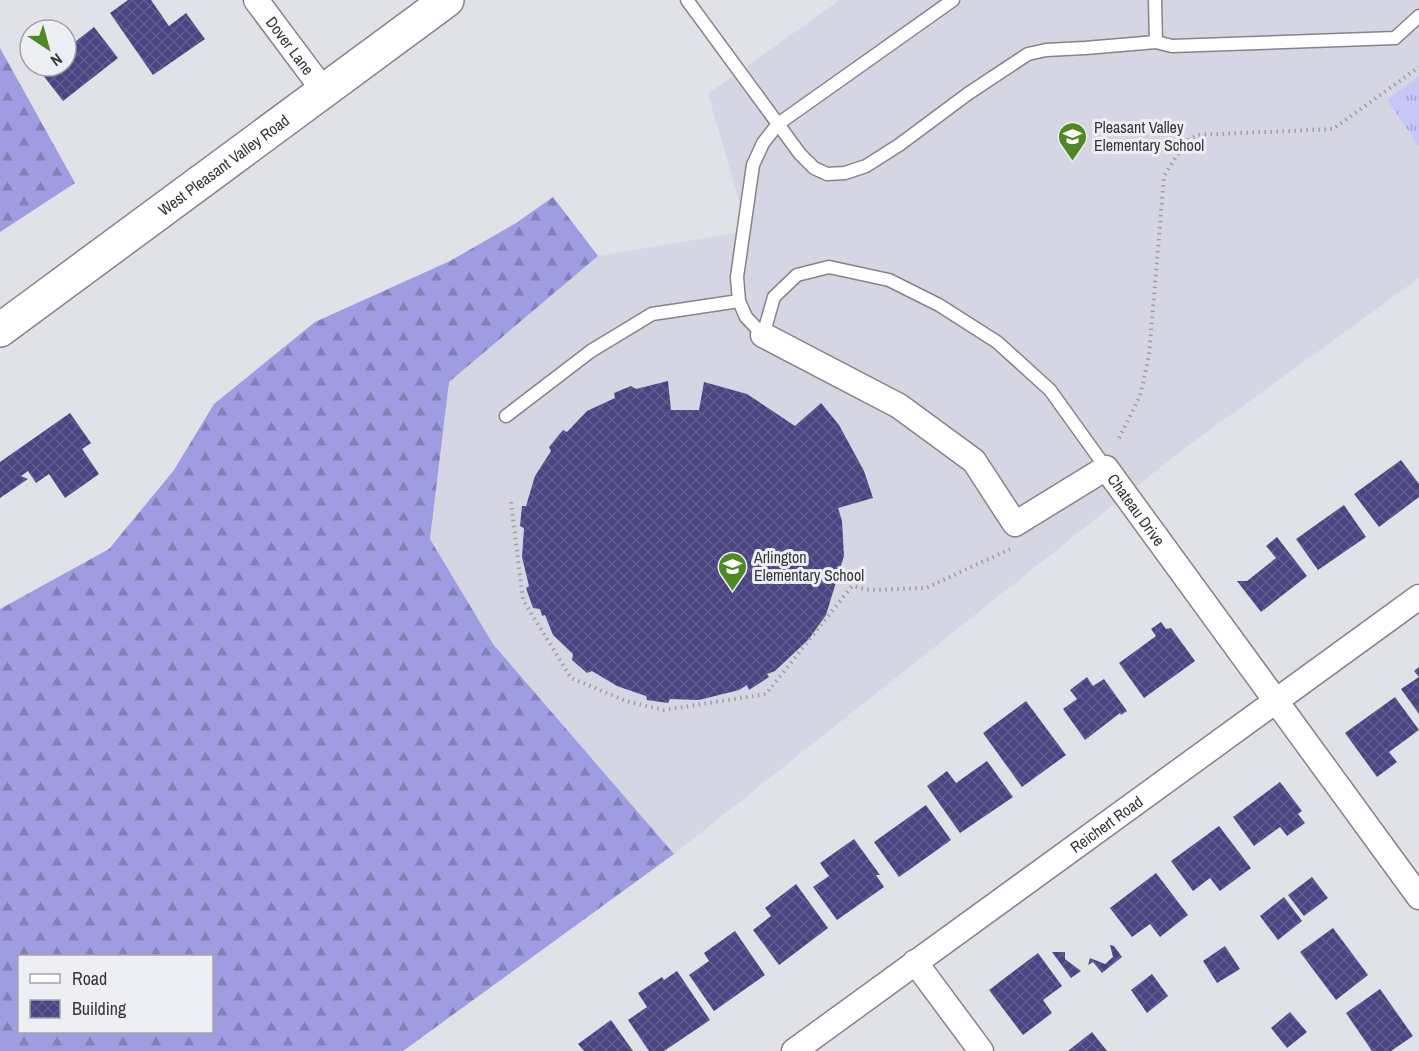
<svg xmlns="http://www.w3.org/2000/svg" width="1419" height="1051" viewBox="0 0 1419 1051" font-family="'Archivo Narrow',sans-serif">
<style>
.built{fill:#d5d5e3}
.forest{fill:url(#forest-firs);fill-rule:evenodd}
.park{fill:url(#park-tufts)}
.building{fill:url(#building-cross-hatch)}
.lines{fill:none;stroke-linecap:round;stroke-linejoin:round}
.lane-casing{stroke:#84848b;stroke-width:15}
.street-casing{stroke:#84848b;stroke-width:27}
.secondary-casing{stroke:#84848b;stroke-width:36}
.path{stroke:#9e9ea3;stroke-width:4;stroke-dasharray:1.5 4.5;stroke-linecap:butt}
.lane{stroke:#fff;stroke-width:12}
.street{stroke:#fff;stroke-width:24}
.secondary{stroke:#fff;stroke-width:33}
.labels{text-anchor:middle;stroke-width:6;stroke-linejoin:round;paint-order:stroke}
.street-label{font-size:16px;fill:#363638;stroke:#eeeef5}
.poi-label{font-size:16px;fill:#363638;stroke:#eeeef5;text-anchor:start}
</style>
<defs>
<pattern id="forest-firs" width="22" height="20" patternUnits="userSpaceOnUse" patternTransform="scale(1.5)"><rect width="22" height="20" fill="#9f9ce1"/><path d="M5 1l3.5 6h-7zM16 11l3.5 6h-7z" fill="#8280b7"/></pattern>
<pattern id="park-tufts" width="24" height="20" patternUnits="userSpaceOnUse" patternTransform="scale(1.5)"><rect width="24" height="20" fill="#c7c6f9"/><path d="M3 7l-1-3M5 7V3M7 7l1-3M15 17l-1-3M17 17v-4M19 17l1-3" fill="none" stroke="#a2a2cb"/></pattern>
<pattern id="building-cross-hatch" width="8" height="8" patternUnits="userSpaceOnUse" patternTransform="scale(1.5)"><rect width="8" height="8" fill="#4a4482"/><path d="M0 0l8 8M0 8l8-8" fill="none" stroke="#625d8f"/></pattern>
</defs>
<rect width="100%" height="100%" fill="#e1e1e8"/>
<path class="built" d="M840 0H1419V278L1181 451 674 854 493 644 430 539 449 382 598 256 748 231 708 94Z"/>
<path class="forest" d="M0 48 75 183 0 232Z
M553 197 598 256 449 382 430 539 493 644 674 854 403 1051H0V609L109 549 174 470 214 404 315 322 450 261 516 223ZM20 956H212V1032H20Z"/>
<path class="park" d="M1419 76V146L1387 100Z"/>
<path class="building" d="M128 0H151L169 26 186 13 205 39 153 75 110 13Z
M94 27 118 58 63 101 39 70 44 66H66V49Z
M668 381 671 410H699L704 382 747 394 795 426 821 403 839 425 864 471 873 498 838 508 842 521 844 556 826 615 809 639 775 671 767 674 769 677 749 690 747 685 739 690 699 700 670 699 668 703 647 700 646 696 617 686 592 671 587 673 572 660 573 654 553 635 545 615 542 616 540 609 533 608 526 588 529 586 522 557 524 528 520 526 522 506H526L535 476 551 451 549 447 563 430 567 432 587 411 615 398 614 393 631 386 636 389Z
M70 413 91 443 82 449 99 474 65 498 49 474 36 483 28 471 21 476 28 479 0 498V462Z
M1401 460 1419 484V497L1379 527 1354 494Z
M1344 505 1366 537 1318 570 1296 539Z
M1277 537 1307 576 1261 612 1237 581H1247L1276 558 1266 546Z
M1161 622 1166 629 1171 628 1195 661 1144 698 1119 663 1156 636 1151 629Z
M1419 667V714L1401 689 1419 677 1414 671Z
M1087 677 1093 686 1104 679 1127 711 1121 715 1120 713 1085 740 1063 709 1077 699 1070 690Z
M1395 697 1419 730 1389 752 1397 762 1377 777 1345 733Z
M1026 701 1066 755 1022 787 983 733Z
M987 761 1013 797 960 833 927 786 947 771 956 783Z
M1280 782 1302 811 1298 814 1305 823 1287 836 1280 827 1254 846 1233 817Z
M926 805 951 840 899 877 874 842Z
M1219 826 1251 868 1220 891 1210 878 1193 891 1171 861Z
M854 839 880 875H876L884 887 837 920 813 887 829 876 820 863Z
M1156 873 1188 915 1160 937 1150 924 1132 937 1110 908Z
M1312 877 1328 898 1304 916 1288 895Z
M796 884 828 928 779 965 753 930 771 916 765 908Z
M1284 897 1302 921 1278 940 1260 916Z
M1333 928 1368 975 1336 1000 1300 952Z
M735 931 765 975 714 1011 689 975 709 961 704 953Z
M1110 945 1114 946 1122 957 1102 973 1093 962 1088 965 1090 958 1105 964 1113 957Z
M1225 946 1240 969 1217 983 1203 961Z
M1052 952H1065V959L1081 971 1071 978Z
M1038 953 1062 986 1043 1000 1052 1013 1023 1035 989 990Z
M677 971 710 1020 664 1051H649L628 1020 647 1007 638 993 662 977 664 980Z
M1152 974 1168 996 1147 1013 1131 990Z
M1380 989 1413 1036 1391 1051H1372L1346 1013Z
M1290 1012 1307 1032 1287 1048 1271 1028Z
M611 1020 633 1051H584L578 1044Z
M1092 1032 1107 1051H1068Z"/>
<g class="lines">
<defs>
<path id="lane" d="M687 0 800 154 814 168 827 174 845 173 866 166 899 145 969 93 1028 54 1046 50 1085 48 1156 42 1172 46 1395 38 1419 16
M953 0 778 124 763 143 753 165 737 277 739 301 746 317 763 335 774 297 797 275 829 267 889 280 939 305 997 342 1050 390 1106 468
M1155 0 1156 42
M506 416 591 351 652 314 739 301"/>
<g id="street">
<path id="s1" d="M256 0 324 91"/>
<path id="s2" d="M763 335 899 406 974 461 1015 524 1106 468 1419 897"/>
<path d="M915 962 981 1051"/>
<path id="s3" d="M794 1051 1419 597"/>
</g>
<g id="secondary">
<path id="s4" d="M0 330 447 0"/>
</g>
</defs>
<use href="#lane" class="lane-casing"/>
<use href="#street" class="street-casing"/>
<use href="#secondary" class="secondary-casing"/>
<path class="path" d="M1119 438 1140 396 1149 356 1164 176 1186 141 1197 135 1333 129 1419 67
M511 502 523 600 571 678 626 701 664 710 766 694 852 586 870 590 926 588 1010 549"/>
<use href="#lane" class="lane"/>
<use href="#street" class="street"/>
<use href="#secondary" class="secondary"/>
</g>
<defs>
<symbol id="school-pin" viewBox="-11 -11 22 30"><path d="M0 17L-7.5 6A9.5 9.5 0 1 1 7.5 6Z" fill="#4e8926" stroke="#eeeef5"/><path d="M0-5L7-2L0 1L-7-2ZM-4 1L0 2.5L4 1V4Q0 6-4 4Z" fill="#fff"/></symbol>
</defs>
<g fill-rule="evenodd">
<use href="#school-pin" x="1056" y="120" width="33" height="45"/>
<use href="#school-pin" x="716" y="550" width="33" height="45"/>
</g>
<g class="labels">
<g class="street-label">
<text dy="6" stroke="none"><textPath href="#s1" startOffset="57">Dover Lane</textPath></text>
<text dy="6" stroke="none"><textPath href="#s4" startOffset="278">West Pleasant Valley Road</textPath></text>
<text dy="6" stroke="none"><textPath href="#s2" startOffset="480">Chateau Drive</textPath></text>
<text dy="6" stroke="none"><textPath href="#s3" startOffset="386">Reichert Road</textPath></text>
</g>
<g class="poi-label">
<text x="1094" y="133">Pleasant Valley<tspan x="1094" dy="18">Elementary School</tspan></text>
<text x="754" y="563">Arlington<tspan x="754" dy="18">Elementary School</tspan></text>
</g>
</g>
<rect x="18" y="955" width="195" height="78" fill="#eeeef5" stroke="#a4a4a9" stroke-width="1.5"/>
<rect x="30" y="974" width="30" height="9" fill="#ffffff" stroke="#a4a4a9" stroke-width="1.5"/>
<text x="72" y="985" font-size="18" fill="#363638">Road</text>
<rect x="30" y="1000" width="30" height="18" fill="url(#building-cross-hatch)" stroke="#a4a4a9" stroke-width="1.5"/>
<text x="72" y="1015" font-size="18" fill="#363638">Building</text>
<g transform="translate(48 48) rotate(144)"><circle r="28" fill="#eeeef5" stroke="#a4a4a9" stroke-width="1.5"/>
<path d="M0-4.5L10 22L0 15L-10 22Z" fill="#4e8926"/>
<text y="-9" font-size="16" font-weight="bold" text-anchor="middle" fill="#363638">N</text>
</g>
</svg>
